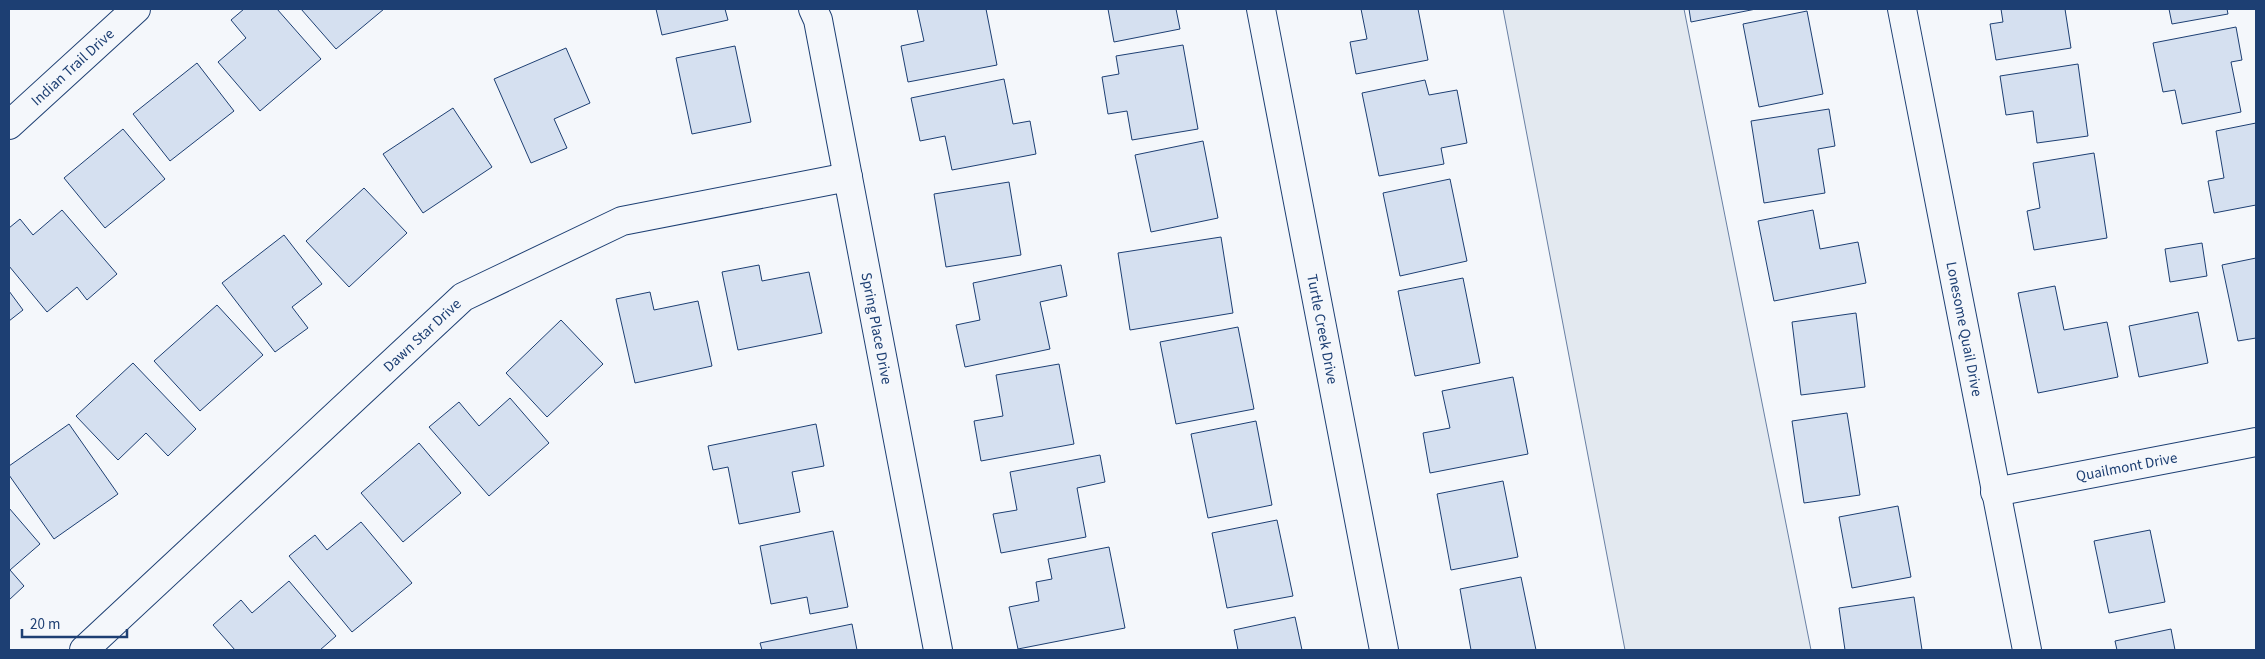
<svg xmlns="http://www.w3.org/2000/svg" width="2265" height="659" viewBox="0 0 2265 659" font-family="'Source Sans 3',sans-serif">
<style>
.green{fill:#e3e9f0;stroke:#687fa3}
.building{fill:#d5e0f0;stroke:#1d3f73}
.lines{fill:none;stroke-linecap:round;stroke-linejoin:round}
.minor-casing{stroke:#1d3f73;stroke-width:30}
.minor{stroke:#f4f7fb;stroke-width:28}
.labels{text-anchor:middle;stroke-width:4;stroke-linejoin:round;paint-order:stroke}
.street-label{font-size:15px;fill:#1d3f73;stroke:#f4f7fb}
</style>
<rect width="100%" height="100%" fill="#f4f7fb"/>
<path class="green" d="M1503 9H1684L1811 650H1625Z"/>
<path class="building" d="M244 9H277L321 59 260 111 218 62 246 38 231 20Z
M301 9H384L336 49Z
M656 9H725L728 20 662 35Z
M917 9H986L997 65 908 82 901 46 924 41Z
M1108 9H1176L1180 29 1114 42Z
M1361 9H1418L1428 60 1356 74 1350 42 1367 39Z
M1689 9H1756L1691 22Z
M2001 9H2065L2071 48 1996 60 1990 24 2003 22Z
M2169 9H2227L2228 14 2172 24Z
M1807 11 1823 94 1759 107 1743 24Z
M2236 27 2242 60 2231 62 2241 112 2182 124 2175 90 2163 92 2153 43Z
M1183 45 1198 129 1132 140 1127 111 1108 114 1102 77 1119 74 1116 56Z
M735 46 751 122 692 134 676 58Z
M566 48 590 103 554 119 567 148 531 163 494 79Z
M197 63 234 111 170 161 133 114Z
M2078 64 2088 136 2037 143 2033 111 2006 115 2000 76Z
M1004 79 1013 124 1030 121 1036 154 952 170 945 136 920 141 911 98Z
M1425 80 1429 95 1457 90 1467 143 1441 148 1444 164 1379 176 1362 93Z
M453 108 492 167 423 213 383 154Z
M1829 109 1835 146 1818 149 1825 193 1764 203 1751 121Z
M2256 123V205L2214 213 2208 181 2224 178 2216 131Z
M123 129 165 179 105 228 64 178Z
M1203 141 1218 218 1151 232 1135 155Z
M2094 153 2107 238 2034 250 2027 211 2040 208 2033 163Z
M1450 179 1467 261 1400 276 1383 193Z
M1009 182 1021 255 946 267 934 194Z
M364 188 407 233 349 287 306 241Z
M62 210 117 274 87 300 77 287 47 312 9 266V228L20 219 33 235Z
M1813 210 1820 249 1858 242 1866 283 1774 301 1758 221Z
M284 235 322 284 292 307 308 328 275 352 222 283Z
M1221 237 1233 313 1130 330 1118 253Z
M2202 243 2207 276 2170 282 2165 249Z
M2256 258V338L2238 341 2222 265Z
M759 265 762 281 809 272 822 333 738 350 722 272Z
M1061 265 1067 296 1040 302 1050 349 965 367 956 325 980 320 973 283Z
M1463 278 1480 363 1415 376 1398 291Z
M2055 286 2064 330 2107 322 2118 377 2038 393 2018 293Z
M9 291 23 310 9 321Z
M650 292 654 310 698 301 712 366 635 383 616 299Z
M217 305 263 355 200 411 154 361Z
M2198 312 2208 363 2139 377 2129 326Z
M1856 313 1865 387 1801 395 1792 322Z
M561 320 603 364 547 417 506 373Z
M1238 327 1254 409 1176 424 1160 342Z
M133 363 196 429 168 456 146 433 118 460 76 416Z
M1059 364 1074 444 981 461 974 421 1003 416 996 375Z
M1513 377 1528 454 1430 473 1423 433 1450 428 1442 391Z
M510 398 549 443 489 496 429 427 459 402 479 426Z
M1847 413 1860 495 1804 503 1792 421Z
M1256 421 1272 505 1208 518 1191 434Z
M69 424 118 494 54 539 9 475V466Z
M816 424 824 466 792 472 800 512 739 524 728 467 713 470 708 446Z
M419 443 461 493 403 542 361 493Z
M1100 455 1105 482 1077 488 1086 537 1001 553 993 514 1017 510 1010 472Z
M1503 481 1518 557 1451 570 1437 494Z
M1898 506 1911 577 1852 588 1839 517Z
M9 508 40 544 10 570 24 586 9 600Z
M1277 520 1293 596 1227 608 1212 533Z
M361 522 412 583 352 632 289 556 315 535 327 550Z
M2150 530 2165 602 2109 613 2094 541Z
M833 531 848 607 810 614 807 597 771 604 760 546Z
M1109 547 1125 628 1018 649 1009 607 1039 601 1036 582 1052 579 1048 559Z
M1521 577 1536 650H1471L1460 589Z
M289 581 336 636 320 650H235L213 625 241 600 252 613Z
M1914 597 1922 650H1845L1839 608Z
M1295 617 1302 650H1238L1234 630Z
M852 624 857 650H762L760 643Z
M2171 629 2175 650H2117L2115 641Z"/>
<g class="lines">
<defs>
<g id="minor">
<path id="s1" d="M813 9 818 20 938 650"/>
<path id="s2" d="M1261 9 1384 650"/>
<path id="s3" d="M1902 9 2027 650"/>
<path id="s4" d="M9 125 136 9"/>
<path id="s5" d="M1995 492 2256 442"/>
<path id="s6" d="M84 650 463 297 622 221 848 177"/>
</g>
</defs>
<use href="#minor" class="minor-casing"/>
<use href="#minor" class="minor"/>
</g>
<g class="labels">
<g class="street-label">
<text dy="5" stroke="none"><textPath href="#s4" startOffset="86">Indian Trail Drive</textPath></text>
<text dy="5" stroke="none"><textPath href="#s1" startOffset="326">Spring Place Drive</textPath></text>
<text dy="5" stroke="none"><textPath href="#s2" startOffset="326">Turtle Creek Drive</textPath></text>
<text dy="5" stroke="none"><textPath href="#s3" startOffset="326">Lonesome Quail Drive</textPath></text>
<text dy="5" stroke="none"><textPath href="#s6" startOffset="462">Dawn Star Drive</textPath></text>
<text dy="5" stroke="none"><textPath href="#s5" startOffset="134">Quailmont Drive</textPath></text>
</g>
</g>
<rect width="2265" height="659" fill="none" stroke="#1d3f73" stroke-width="20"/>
<path d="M22 629v8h105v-8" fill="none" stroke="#1d3f73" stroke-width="2.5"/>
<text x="30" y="629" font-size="15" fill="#1d3f73" stroke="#f4f7fb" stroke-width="4" paint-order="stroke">20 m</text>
</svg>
